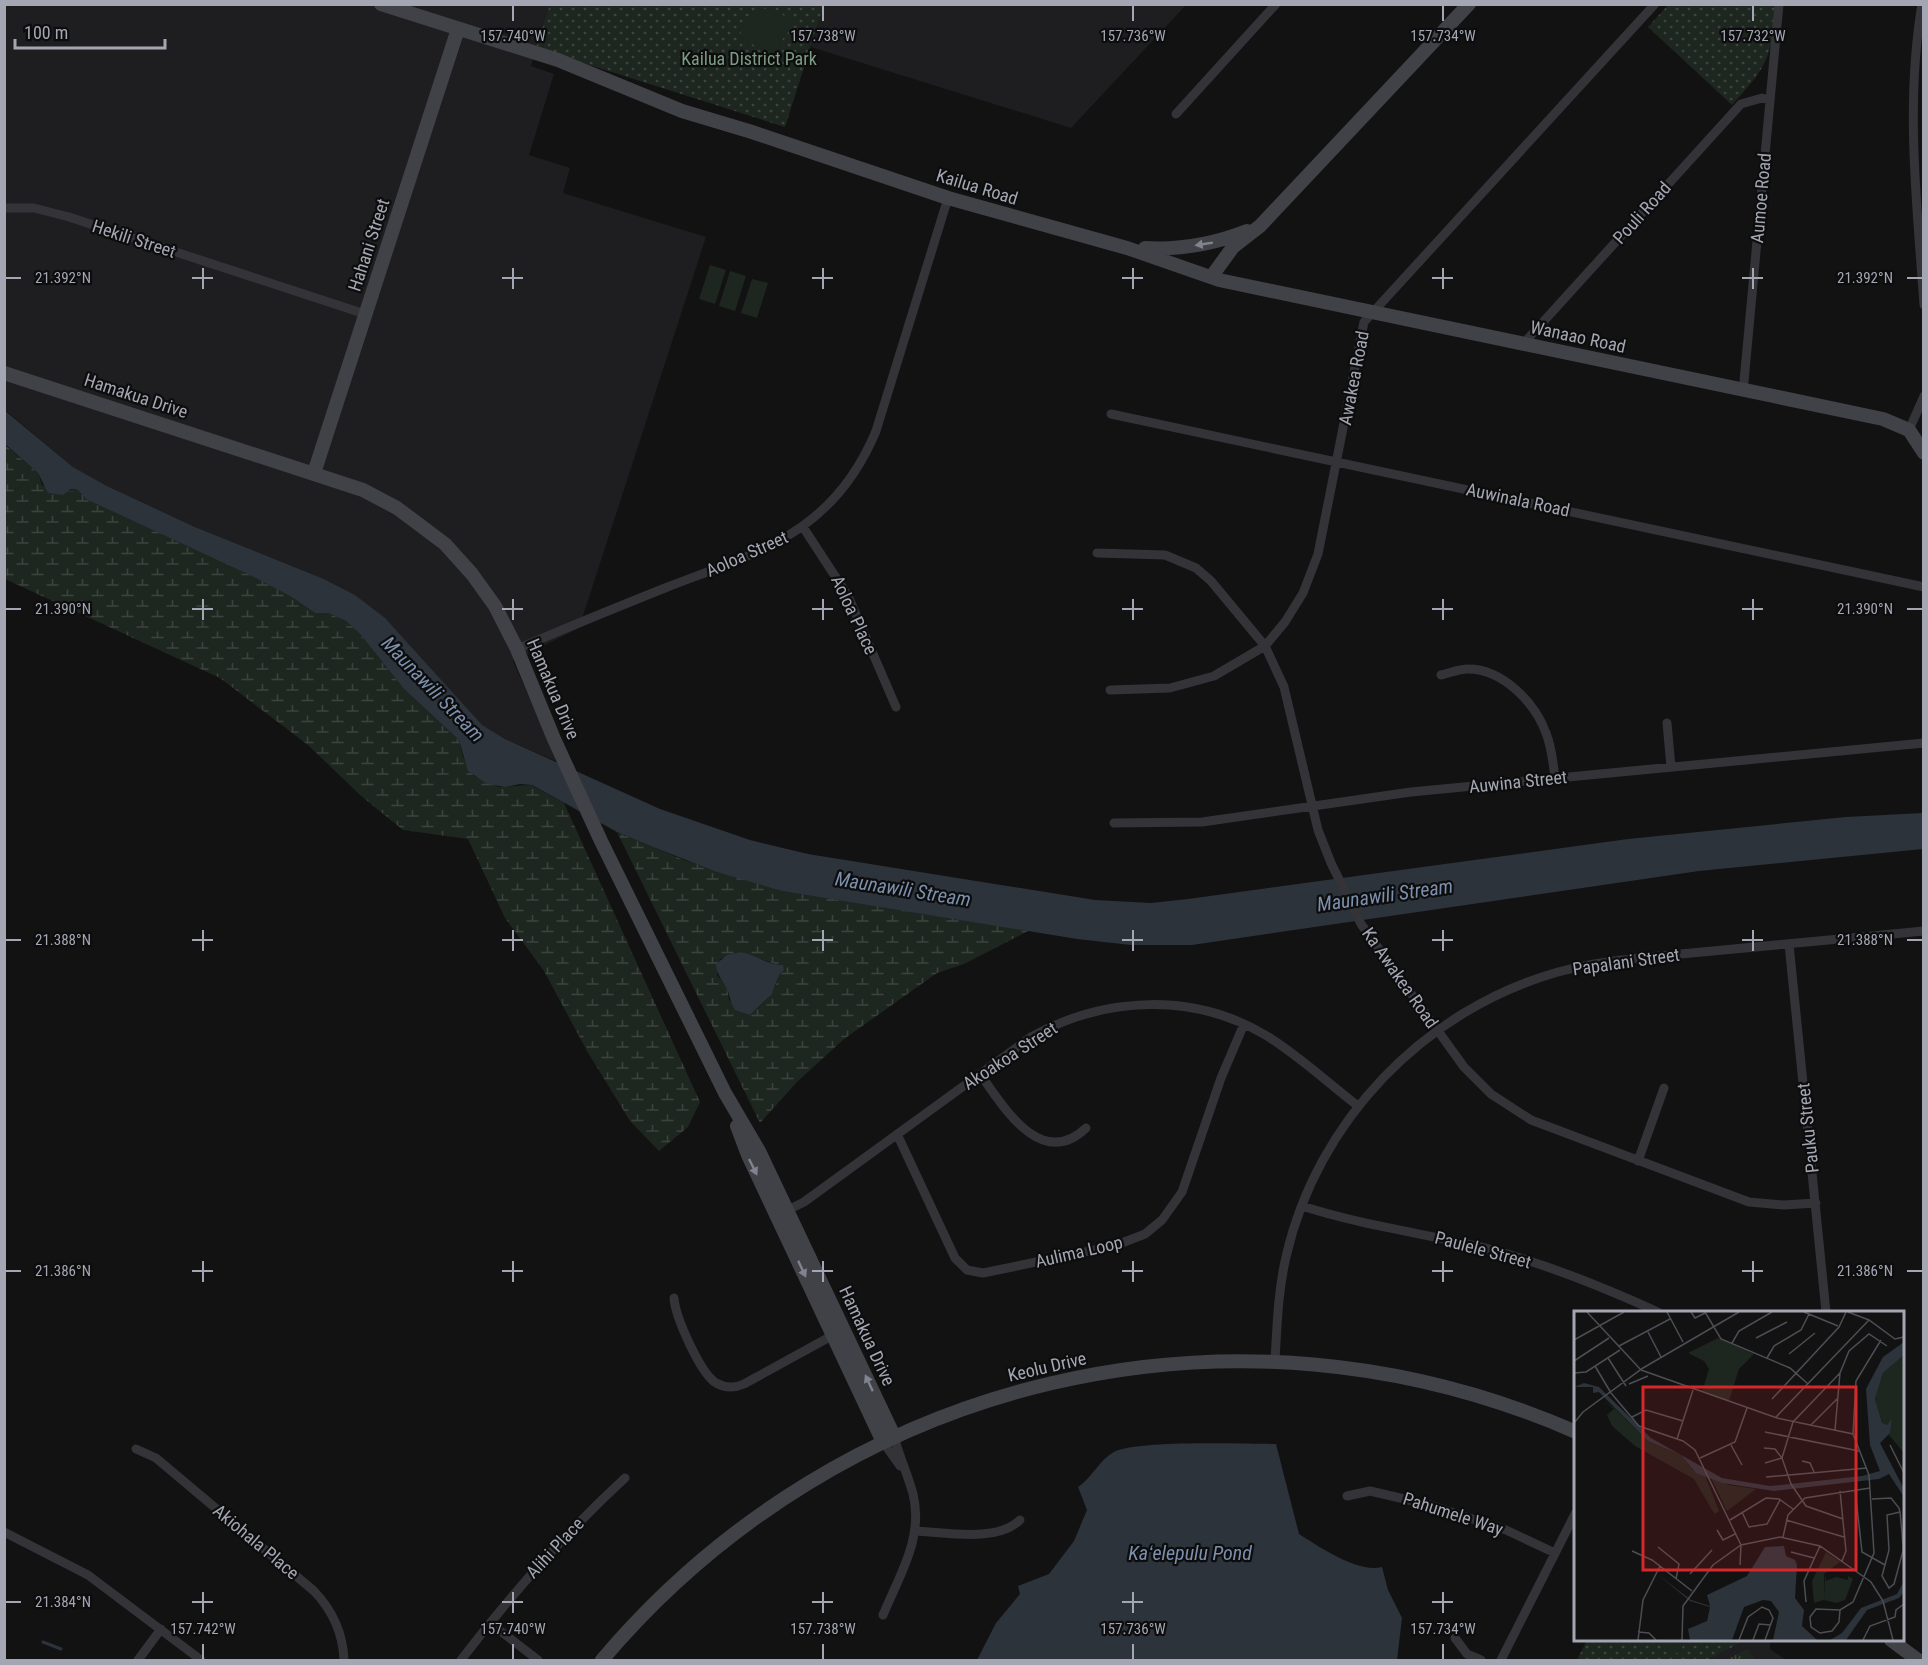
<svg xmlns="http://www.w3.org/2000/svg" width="1928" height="1665" viewBox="0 0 1928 1665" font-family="'Roboto Condensed',sans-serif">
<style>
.built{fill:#1e1e20}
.grass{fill:url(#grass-tufts)}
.wetland{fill:url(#wetland-marsh);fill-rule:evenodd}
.park{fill:url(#park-dots)}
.pitch{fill:#1e2620}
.water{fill:#2c333b}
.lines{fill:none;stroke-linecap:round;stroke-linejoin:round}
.stream{stroke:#2c333b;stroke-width:3}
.street{stroke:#333338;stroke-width:9}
.secondary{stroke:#414248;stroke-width:14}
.oneway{fill:#81848e}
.ticks{fill:none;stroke:#a4a7b3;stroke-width:2}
.labels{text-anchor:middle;stroke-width:4.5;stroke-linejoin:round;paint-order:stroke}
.park-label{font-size:18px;fill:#7c9d82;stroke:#0d0d0e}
.street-label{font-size:18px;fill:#a4a7b3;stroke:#0d0d0e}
.water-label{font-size:20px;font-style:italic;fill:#7c90ad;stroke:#0d0d0e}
.inset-road{fill:none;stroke:#4c4e53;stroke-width:1.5}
.view{fill:#d62828;fill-opacity:0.15;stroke:#d62828;stroke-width:3}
.inset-edge{fill:none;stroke:#a4a7b3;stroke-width:3}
.ticks-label{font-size:15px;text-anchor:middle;fill:#a4a7b3;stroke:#0d0d0e;stroke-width:4.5;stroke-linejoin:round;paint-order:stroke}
</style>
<defs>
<pattern id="grass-tufts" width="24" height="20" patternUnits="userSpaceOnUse" patternTransform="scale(1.5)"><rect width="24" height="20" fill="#1e2620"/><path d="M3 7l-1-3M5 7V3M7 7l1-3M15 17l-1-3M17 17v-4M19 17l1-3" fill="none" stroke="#3c433e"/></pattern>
<pattern id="wetland-marsh" width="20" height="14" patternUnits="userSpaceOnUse" patternTransform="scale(1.5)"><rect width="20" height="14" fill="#1e2620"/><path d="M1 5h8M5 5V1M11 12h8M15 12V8" fill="none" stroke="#3c433e"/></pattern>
<pattern id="park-dots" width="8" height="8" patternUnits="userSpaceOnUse" patternTransform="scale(1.5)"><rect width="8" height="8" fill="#1e2620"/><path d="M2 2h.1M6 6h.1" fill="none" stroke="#3c433e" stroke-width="1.8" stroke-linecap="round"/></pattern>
</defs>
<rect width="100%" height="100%" fill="#121213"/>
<path class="built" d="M824 4H1186V5L1071 128 811 47Z
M4 5H551L531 66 554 74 529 155 570 168 563 193 706 237 579 628 513 661 558 762 505 739 482 726 355 595 324 579 195 527 107 486 73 467 5 410Z
M1746 1640H1770V1649L1786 1660H1708Z"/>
<path class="grass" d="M1747 1649 1755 1660H1726Z"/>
<path class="wetland" d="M4 444 38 473 42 485 66 491 78 490 281 590 315 613H328L346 621 360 634 404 689 459 740 463 757 474 776 499 787 531 785 564 803 700 1102 688 1127 659 1151 630 1121 587 1051 544 971 505 918 468 839 403 830 360 795 308 745 220 678 5 579Z
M617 832 684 860 782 891 1030 930 964 964 937 973 844 1039 797 1082 760 1123ZM741 952 778 965C781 989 766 1001 750 1015L729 1000 727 987 717 975 720 959Z"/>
<path class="park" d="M550 5H824L785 127 536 48Z
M1668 5H1777C1770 58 1770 64 1732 105L1648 27Z
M1587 1640H1746L1708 1660H1577Z"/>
<path class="pitch" d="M773 8 791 21 775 56 740 38C742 19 754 8 773 8Z
M710 265 726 270 715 304 699 299Z
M730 271 746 276 735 311 719 306Z
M752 279 768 283 757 318 741 313Z
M1660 1640H1686L1679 1654 1658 1644Z"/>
<path class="water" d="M4 410 73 467 107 486 195 527 324 579 355 595 385 618 482 725 505 739 660 809 750 840 808 854 1095 900 1151 903 1188 899 1628 839 1846 817 1923 813V849L1699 871 1192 945H1131L1077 939 782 891 717 872 653 847 617 832 532 785 520 784 505 787 487 784 468 771 459 740 404 689 360 634 346 621 328 613H315L290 596 252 576 86 499 78 490 71 489 63 495 48 493 38 473 5 444Z
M741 952C756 955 768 965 783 965L784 970 779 975 772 994 750 1015 735 1010C730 1003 730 994 726 987 721 978 717 975 716 964L727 955Z
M1276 1444 1299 1534C1318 1546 1359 1574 1382 1567L1388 1590 1402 1618 1397 1660H977L996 1623 1020 1594 1018 1586 1049 1574 1074 1541 1087 1510 1078 1487C1092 1478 1099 1460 1114 1452 1137 1440 1244 1444 1276 1444Z"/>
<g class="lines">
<path class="stream" d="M43 1642 61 1649"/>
<path class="street" d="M1922 4C1905 104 1917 205 1924 305
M1176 114 1276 4
M4 208H34L69 217 365 314
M1523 344 1741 104 1762 98 1770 100
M1743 392 1779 4
M1111 414 1924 587
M1909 430 1924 396
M803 527 848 596 896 707
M1097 553 1165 555 1196 568 1211 581 1265 646 1284 687 1318 830 1331 863 1361 924 1464 1067 1491 1094 1531 1120 1749 1202 1784 1205 1816 1203
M517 649C566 628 615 608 665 588 760 551 833 534 876 431L948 198
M1441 675C1450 673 1459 669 1468 669 1503 669 1535 703 1546 733 1552 748 1553 763 1555 778
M1110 690 1170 688 1214 676 1265 646 1285 622 1303 593 1318 554 1364 322 1655 4
M1667 723 1671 767
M1114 823 1202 822 1411 792 1924 743
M1789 944 1826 1312
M980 1074C1003 1106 1041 1171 1086 1128
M897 1134 955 1258 967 1270 983 1273 1114 1246 1145 1234 1162 1220 1182 1192 1221 1078 1244 1024
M1638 1161 1664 1088
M1302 1206C1361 1225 1421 1233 1481 1247 1542 1262 1601 1286 1658 1312
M784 1212 804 1202 1031 1037C1105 996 1194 992 1267 1036 1299 1056 1328 1083 1358 1106
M674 1298C675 1316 700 1373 716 1383 725 1388 735 1388 744 1384L837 1333
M1275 1361C1277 1326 1278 1291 1286 1257 1317 1121 1424 1010 1558 972 1605 959 1654 957 1702 952 1776 945 1850 938 1924 931
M883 1442 900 1466
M136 1449 156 1458 314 1591C333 1611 343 1633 344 1660
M1347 1496 1370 1491 1430 1505 1506 1530 1555 1553
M915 1531C945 1532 996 1543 1020 1520
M4 1532 88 1575 201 1660
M883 1615C899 1576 924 1538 913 1494 908 1475 899 1456 894 1436
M490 1623 538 1660
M1455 1638 1467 1654 1481 1660
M138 1660 161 1629
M461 1660C511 1595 564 1534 625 1478
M1501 1660 1576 1512"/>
<path class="secondary" d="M381 4 558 60 682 111 752 132 948 198 1127 248 1219 280 1883 419 1909 430 1924 453
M1145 248C1180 250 1214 244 1247 231
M1212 276 1233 247 1260 226 1469 4
M4 373 363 490 397 508 445 544 472 574 495 606 517 649 554 739 601 841 725 1093 759 1151 894 1436
M314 473 458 29
M737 1126 748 1155 883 1442
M1891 1640 1918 1660
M602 1660C842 1376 1235 1282 1576 1432"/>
</g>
<defs><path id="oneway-solid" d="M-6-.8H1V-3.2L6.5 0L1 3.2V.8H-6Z" transform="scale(1.5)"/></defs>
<g class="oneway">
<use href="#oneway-solid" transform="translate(1204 244) rotate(171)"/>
<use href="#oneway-solid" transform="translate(753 1167) rotate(64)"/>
<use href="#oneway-solid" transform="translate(802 1269) rotate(65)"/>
<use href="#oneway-solid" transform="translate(869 1383) rotate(-115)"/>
</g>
<path class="ticks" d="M513 6V21M823 6V21M1133 6V21M1443 6V21M1753 6V21M203 268V289M513 268V289M823 268V289M1133 268V289M1443 268V289M1753 268V289M6 278H21M192 278H213M502 278H523M812 278H833M1122 278H1143M1432 278H1453M1742 278H1763M1907 278H1922M203 599V620M513 599V620M823 599V620M1133 599V620M1443 599V620M1753 599V620M6 609H21M192 609H213M502 609H523M812 609H833M1122 609H1143M1432 609H1453M1742 609H1763M1907 609H1922M203 930V951M513 930V951M823 930V951M1133 930V951M1443 930V951M1753 930V951M6 940H21M192 940H213M502 940H523M812 940H833M1122 940H1143M1432 940H1453M1742 940H1763M1907 940H1922M203 1261V1282M513 1261V1282M823 1261V1282M1133 1261V1282M1443 1261V1282M1753 1261V1282M6 1271H21M192 1271H213M502 1271H523M812 1271H833M1122 1271H1143M1432 1271H1453M1742 1271H1763M1907 1271H1922M203 1592V1613M513 1592V1613M823 1592V1613M1133 1592V1613M1443 1592V1613M6 1602H21M192 1602H213M502 1602H523M812 1602H833M1122 1602H1143M1432 1602H1453M203 1644V1659M513 1644V1659M823 1644V1659M1133 1644V1659M1443 1644V1659"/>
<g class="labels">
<g class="park-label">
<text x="749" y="65">Kailua District Park</text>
</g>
<g class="street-label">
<text transform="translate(977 187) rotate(17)" y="6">Kailua Road</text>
<text transform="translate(1761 198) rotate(-85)" y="6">Aumoe Road</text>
<text transform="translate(1642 213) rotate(-48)" y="6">Pouli Road</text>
<text transform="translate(134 239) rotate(18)" y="6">Hekili Street</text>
<text transform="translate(369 245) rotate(-72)" y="6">Hahani Street</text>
<text transform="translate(1578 337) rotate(12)" y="6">Wanaao Road</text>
<text transform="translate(1354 378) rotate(-79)" y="6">Awakea Road</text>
<text transform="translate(136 396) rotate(18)" y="6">Hamakua Drive</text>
<text transform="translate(1518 500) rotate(12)" y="6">Auwinala Road</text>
<text transform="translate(747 554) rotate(-24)" y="6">Aoloa Street</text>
<text transform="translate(854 615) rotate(65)" y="6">Aoloa Place</text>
<text transform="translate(553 689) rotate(67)" y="6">Hamakua Drive</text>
<text transform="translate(1518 782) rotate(-6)" y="6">Auwina Street</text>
<text transform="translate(1626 962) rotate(-8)" y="6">Papalani Street</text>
<text transform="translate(1400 978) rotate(55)" y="6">Ka Awakea Road</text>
<text transform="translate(1010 1056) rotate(-33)" y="6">Akoakoa Street</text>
<text transform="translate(1808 1128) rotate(-96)" y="6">Pauku Street</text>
<text transform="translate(1483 1250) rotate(15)" y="6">Paulele Street</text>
<text transform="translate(1079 1252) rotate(-13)" y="6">Aulima Loop</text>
<text transform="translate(867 1336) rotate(65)" y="6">Hamakua Drive</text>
<text transform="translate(1047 1367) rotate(-13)" y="6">Keolu Drive</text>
<text transform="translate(1453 1514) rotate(18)" y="6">Pahumele Way</text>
<text transform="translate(256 1542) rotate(40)" y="6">Akiohala Place</text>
<text transform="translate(555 1548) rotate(-47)" y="6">Alihi Place</text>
</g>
<g class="water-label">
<text transform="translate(433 689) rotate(46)" y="7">Maunawili Stream</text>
<text transform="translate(903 889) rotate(9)" y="7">Maunawili Stream</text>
<text transform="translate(1385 895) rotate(-8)" y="7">Maunawili Stream</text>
<text x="1190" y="1560">Kaʻelepulu Pond</text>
</g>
</g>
<g transform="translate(1574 1311)">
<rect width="330" height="330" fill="#121213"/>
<path d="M330 44V142L315 124 318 109 312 115 308 112 301 88 309 62ZM251 263 252 270 262 266 274 269V265L279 268 271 289 262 292 250 289Z" fill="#1e2620"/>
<path d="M31 91 39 96 74 130 107 144 120 160 131 164 145 200 141 203 138 199 120 168 61 135 38 115 33 104 40 98ZM137 167 155 174 182 178 153 200Z" fill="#1e2620"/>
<path d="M144 27 180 43 165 58 155 90 128 81 135 58 130 50 114 42ZM252 241 266 251 250 263V289L240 292 238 270Z" fill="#1e2620"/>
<path d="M140 30 141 36 135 40 137 45 130 49 127 43 122 46 119 41Z" fill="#1e2620"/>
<path d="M330 31V44L309 62 301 88 308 112 313 114 318 108 316 122 306 132 330 178V186L315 163 305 168 200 180 148 172 122 162 107 144 74 130 25 81 19 82V76H0L10 72 25 76 77 127 148 167 196 175 288 165 306 160 296 134 292 78 309 46ZM210 235 212 245 221 249 223 254 221 287 230 299 228 315 243 329H199L205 301 197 290 189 289 170 296 158 329H116L114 318 133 310 136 296 116 290 83 263 117 289 136 295 133 284 173 265 191 236ZM330 270V281L325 287 293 299 272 329H256L268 322 287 297 323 283Z" fill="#2c333b"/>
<path class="inset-road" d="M13 1 67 59M93 1 109 31M117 1 121 7 131 2M131 1 147 28 216 57 234 73M230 1 264 15M274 1 295 9 321 28 330 26M74 21 87 46M182 27 213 11M0 29 50 1M158 32 165 20 198 1M45 35 96 8M215 43 241 22M34 47 52 75M193 47 200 35 227 19 235 3M0 50 35 27M21 55 37 82M67 59 203 107 279 123 295 164 300 242 279 291 266 299 242 298 236 306 237 316 246 322 258 320 265 311 266 299M0 62 12 61 46 39M55 73 74 65M37 82 65 115 109 130 121 139 167 234M198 88 265 16 272 1M58 106 72 99 109 110M202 106 295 9M0 112 9 101 69 57 165 1M237 114 264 87M261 119 266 62 275 40 295 23 313 35M191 121 285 140M279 123 282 70 307 29M103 128 119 79M157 134 168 154M316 134 330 162M190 137 201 138 208 147 217 173 232 195 269 208M126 147 161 131 173 97M228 150 236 152 240 161M191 152 208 147 219 111 266 62M192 166 293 157M281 178 288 241 311 254M266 180 272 240 268 250M298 188 317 187 325 197 326 201 328 222 329 236V240L320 273 315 277 308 265 315 239 313 204 326 201M168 201 175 216 193 213 206 189M156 209 192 187 205 188 219 198M212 209 270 226M143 219 149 229 161 223M209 226 214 204 231 187 296 177M84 236 105 253 102 268M58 240 78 249 118 280M217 241 240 247M166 254 167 234M116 263 138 239M232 291 230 270 246 235M64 321 75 322 82 329M64 329 69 289 86 255M108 329 109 295 139 254 167 234 206 226 246 235 297 271 309 290 319 329M165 329 174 306 188 296 195 299 199 307 191 329M179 329 185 313 197 314M289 329 296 315 321 306 322 299 330 293"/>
<path class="view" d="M69 76H282V259H69Z"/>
<rect width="330" height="330" class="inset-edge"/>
</g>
<g class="ticks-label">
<text x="513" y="41">157.740°W</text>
<text x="823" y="41">157.738°W</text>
<text x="1133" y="41">157.736°W</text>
<text x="1443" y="41">157.734°W</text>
<text x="1753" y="41">157.732°W</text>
<text x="63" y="283">21.392°N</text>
<text x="1865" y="283">21.392°N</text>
<text x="63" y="614">21.390°N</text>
<text x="1865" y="614">21.390°N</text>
<text x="63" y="945">21.388°N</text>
<text x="1865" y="945">21.388°N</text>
<text x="63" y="1276">21.386°N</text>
<text x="1865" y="1276">21.386°N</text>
<text x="63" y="1607">21.384°N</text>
<text x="203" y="1634">157.742°W</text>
<text x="513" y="1634">157.740°W</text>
<text x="823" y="1634">157.738°W</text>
<text x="1133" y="1634">157.736°W</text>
<text x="1443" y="1634">157.734°W</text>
</g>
<rect width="1928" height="1665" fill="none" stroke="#a4a7b3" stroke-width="12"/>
<path d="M15 39v9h150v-9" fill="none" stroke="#a4a7b3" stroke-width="3"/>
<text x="24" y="39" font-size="18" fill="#a4a7b3" stroke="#0d0d0e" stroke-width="4.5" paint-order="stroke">100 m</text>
</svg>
